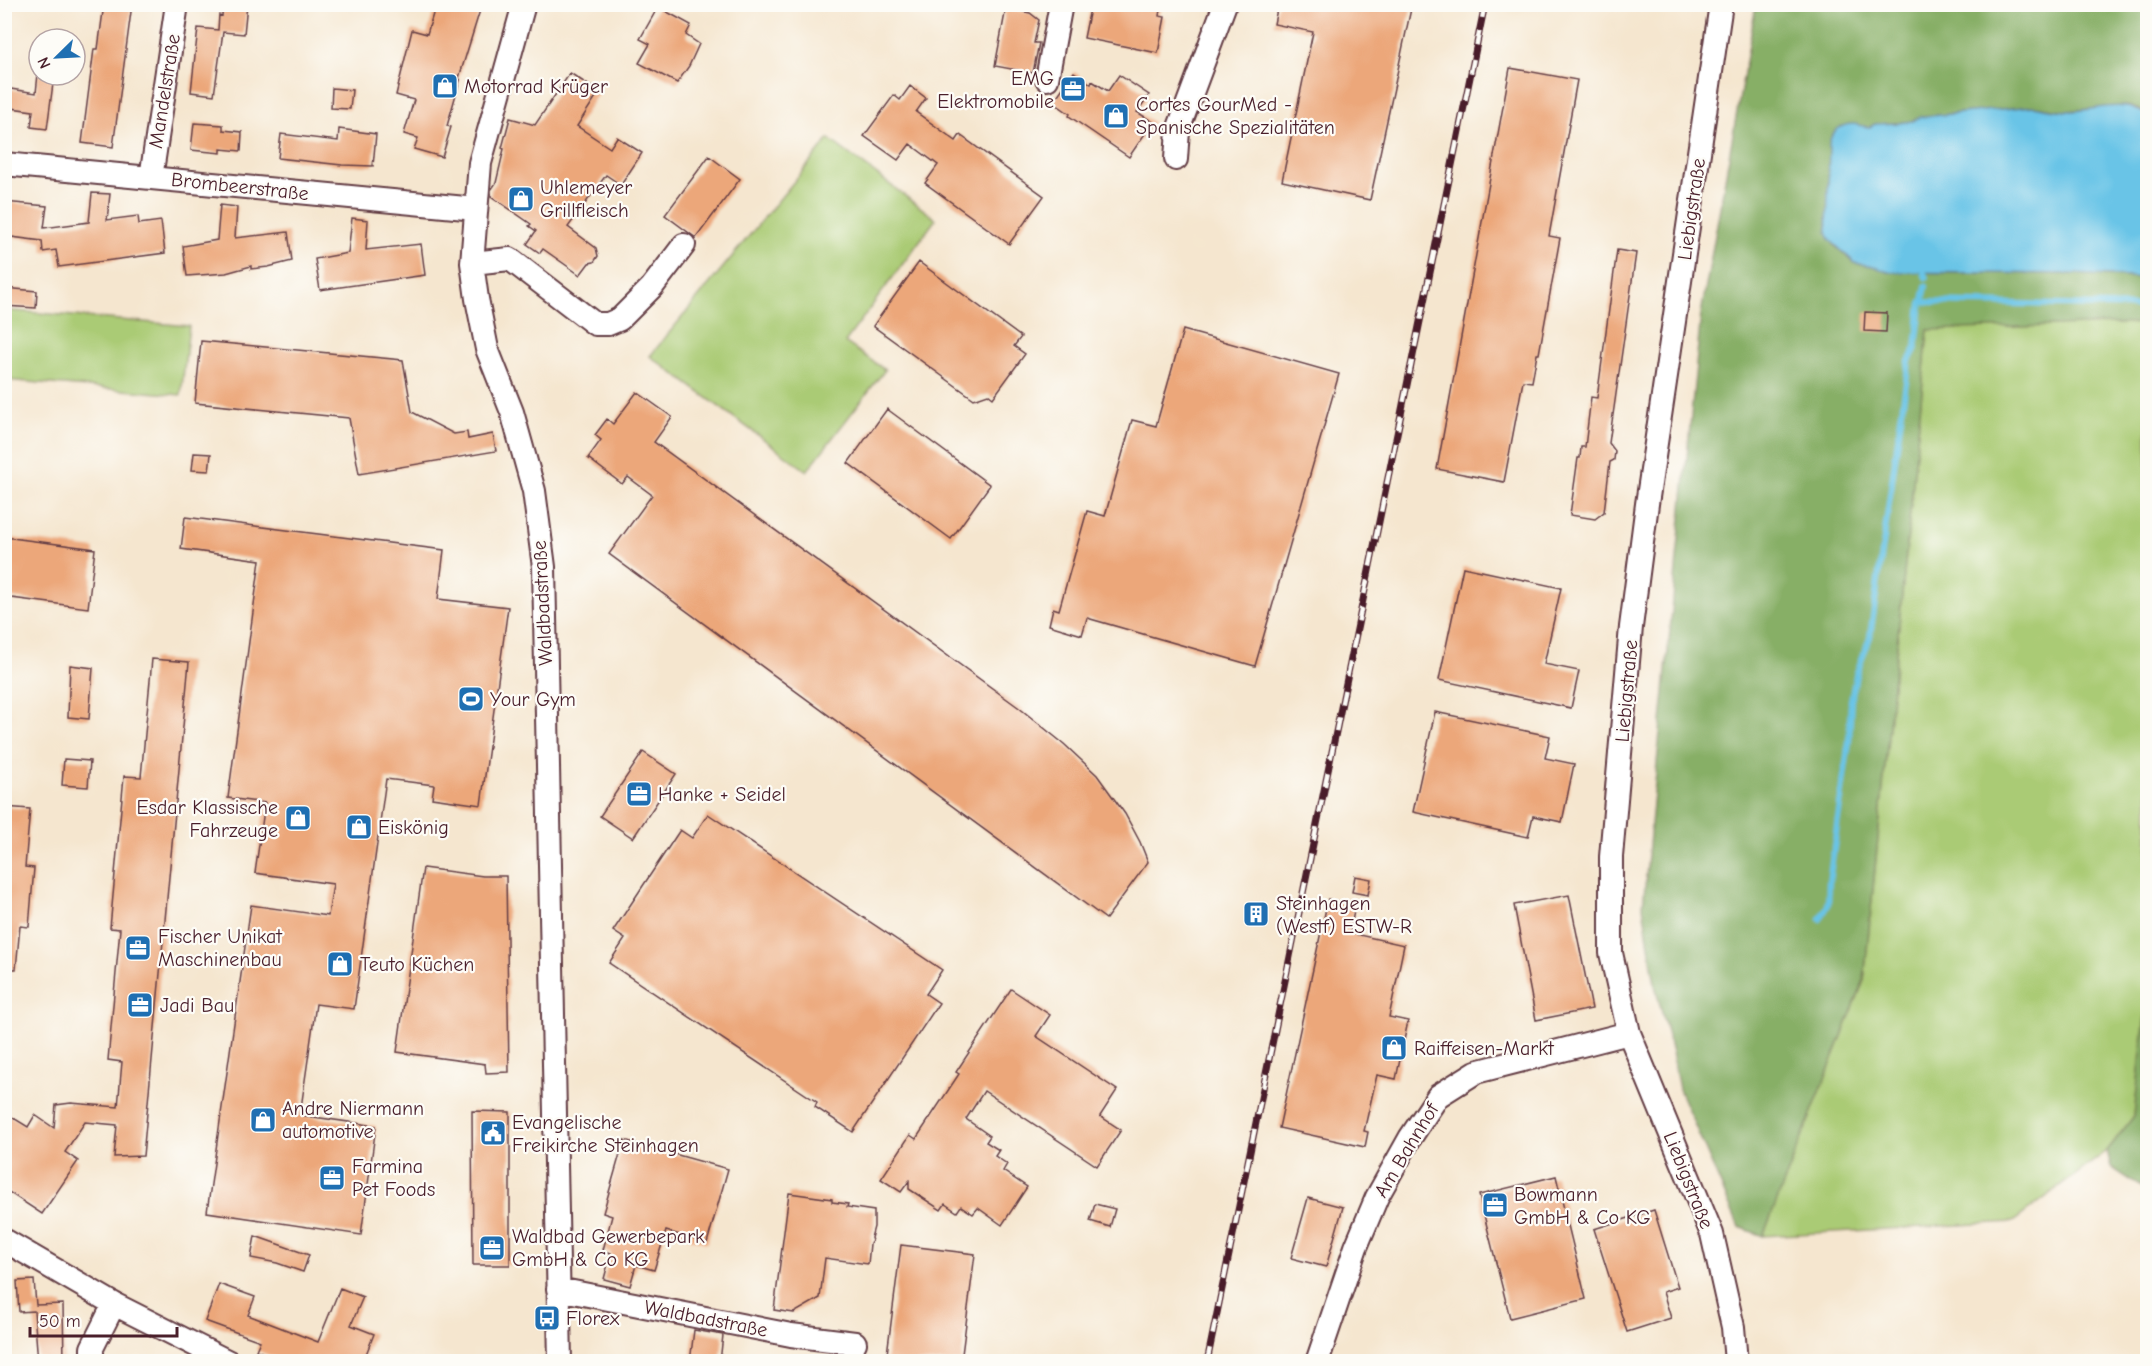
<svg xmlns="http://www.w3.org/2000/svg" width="2152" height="1366" viewBox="0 0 2152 1366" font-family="'Comic Neue',sans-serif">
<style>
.green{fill:#aacb74;stroke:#7a7550;stroke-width:1.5}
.forest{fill:#87af66;stroke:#686748;stroke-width:1.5}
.water{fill:#69c4e7;stroke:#5a7289;stroke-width:1.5}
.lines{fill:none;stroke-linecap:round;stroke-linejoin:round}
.stream{stroke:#69c4e7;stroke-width:6}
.building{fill:#eca77a}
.minor-casing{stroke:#643d44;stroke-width:26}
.minor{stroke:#fff;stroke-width:22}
.rail-casing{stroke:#4a1f2b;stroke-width:7}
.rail{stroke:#fdfcf7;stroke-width:4.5;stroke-dasharray:14;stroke-linecap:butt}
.labels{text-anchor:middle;stroke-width:4.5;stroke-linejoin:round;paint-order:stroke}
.poi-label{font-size:20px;fill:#4a1f2b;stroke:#fdfcf7;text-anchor:start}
.street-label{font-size:20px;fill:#4a1f2b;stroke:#fdfcf7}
</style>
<rect width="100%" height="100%" fill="#fdfcf7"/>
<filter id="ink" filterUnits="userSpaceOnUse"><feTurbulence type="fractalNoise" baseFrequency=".0167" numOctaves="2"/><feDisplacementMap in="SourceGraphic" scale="12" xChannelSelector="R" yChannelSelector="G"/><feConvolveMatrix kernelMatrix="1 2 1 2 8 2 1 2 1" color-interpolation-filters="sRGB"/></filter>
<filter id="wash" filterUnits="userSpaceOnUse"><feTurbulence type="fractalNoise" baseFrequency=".008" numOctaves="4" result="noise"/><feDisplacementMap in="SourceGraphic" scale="24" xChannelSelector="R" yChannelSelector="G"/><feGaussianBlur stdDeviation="1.35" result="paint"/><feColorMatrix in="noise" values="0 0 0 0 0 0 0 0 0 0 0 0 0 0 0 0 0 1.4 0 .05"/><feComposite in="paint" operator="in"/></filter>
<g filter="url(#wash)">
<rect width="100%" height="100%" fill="#f5e6cf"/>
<path class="green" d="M829 139 936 219 845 342 885 370 807 471 650 356Z
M4 310 189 326 181 395 5 380Z
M2147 323 2148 998 2134 1116 2107 1151 2013 1222 1763 1236 1864 980 1928 329Z"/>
<path class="forest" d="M1756 5H2147V116L2141 110 2127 106 2066 111 2034 106 1920 117 1912 121 1899 123 1875 124 1870 127H1863L1834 245 1855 263 1874 266 1888 272 2075 274 2147 278V323L1928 330 1864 980 1763 1236 1739 1227 1679 1089 1672 1052 1655 985 1643 906 1701 314Z
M2147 998V1191L2111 1167 2107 1151 2134 1116Z"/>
<path class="water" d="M2034 106C2044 108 2055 110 2066 111 2092 112 2126 97 2147 116V278L2075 274 1888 272 1873 266 1855 263 1830 240 1827 232 1829 144C1831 132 1841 123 1855 124 1860 125 1864 127 1870 127L1875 124 1899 123 1912 121 1920 117Z"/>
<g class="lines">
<path class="stream" d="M1924 273 1926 278
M1923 300 1927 302 2148 307
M1820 919 1828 905 1829 882 1849 742 1851 700 1856 675 1870 637 1909 361 1916 348 1921 303 1923 300 1926 286"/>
</g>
<g id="blocks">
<path class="building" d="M104 4H132L113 147 82 143 94 49H98Z
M223 4H247L244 34 223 32 214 95 191 92 198 28 218 30 219 15 222 16Z
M436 4H472L481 7 458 81 460 80 447 126 451 127 442 157 414 149 418 138 404 134 414 100 396 95 412 30 427 34Z
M1091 4H1161L1159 16 1165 17 1158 53 1084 38Z
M1278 4H1412L1370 200 1282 181 1313 32 1274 24Z
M658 7 691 25 686 35 699 44 689 66 677 83 639 63 650 44 640 39Z
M1006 8 1030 13 1039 20 1034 43H1039L1033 73 995 66Z
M1510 68 1577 80 1549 236 1560 238 1539 354H1537L1532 382 1523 381 1504 482 1437 469Z
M1074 72 1091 84 1092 81 1108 91 1119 75 1149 95 1137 112 1153 122 1129 157 1069 116 1070 114 1053 102Z
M570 73 599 92 577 126 610 148 617 137 642 153 621 185 606 175 568 227 596 248 598 256 594 262 589 263 580 275 543 249 540 253 527 244 536 231 529 226 531 224 491 196V190L496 183 504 149 502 148 510 118 535 125Z
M38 74 54 76 47 129 31 127 33 111 4 107V88L36 93Z
M910 86 926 98 916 112 956 141 960 135 1044 196 1009 244 925 183 938 165 910 144 898 160 864 136 894 95 900 100Z
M332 88 352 90 350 109 331 108Z
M194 123 223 125V130L242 132 241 151 221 149V153L191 150Z
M339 129 376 134 373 166 342 165 278 158 281 134 338 141Z
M709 156 740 179 696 238 665 215Z
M92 193 110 194 107 220 138 216 139 224 161 221 165 253 59 267 56 250 43 252 42 241 4 236V202L47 206 44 228 89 222Z
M220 205 237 207 235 238 288 232 292 261 268 267 251 269V266L226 273 187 276 183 246 217 240Z
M352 218 368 220 366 250 421 244 425 275 320 290 315 259 348 253Z
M1617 250 1636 253 1609 443 1615 451 1614 460 1610 462 1604 512 1595 519 1570 515 1578 458H1580L1581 447H1585L1591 397 1597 398Z
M919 262 1021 337 1014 346 1025 354 993 398 988 394 974 399 873 326Z
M4 288 37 291 36 308 4 306Z
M1865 312 1887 313 1886 332 1864 331Z
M1183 330 1339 374 1255 666 1087 618 1082 635 1049 625 1053 608 1059 610 1087 511 1105 516 1132 420 1156 426Z
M201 341 403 360 412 412 454 434 467 432 468 439 493 434 496 451 359 474 349 418 195 403Z
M637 392 672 417 654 442 1018 707 1064 744 1097 775 1125 814 1140 842 1148 862 1106 919 609 554 652 495 628 477 622 484 588 458 601 440 595 435 607 419 613 424Z
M887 409 990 485 951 539 848 463Z
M194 453 211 454 209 471 192 470Z
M185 517 444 550 438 599 508 607 481 805 432 798 434 785 386 779 354 1009 316 1004 300 1115 376 1126 361 1235 207 1212 251 905 328 916 333 884 255 873 265 803 228 798 260 560 181 549Z
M4 537 95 549 88 608 4 597Z
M1463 567 1561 588 1544 664 1579 671 1571 708 1439 680Z
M152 659 189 662 143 1156 114 1157 117 1125 85 1122 65 1152 78 1161 42 1214 4 1189V1112L28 1127 35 1115 54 1128 56 1105 71 1103 118 1107 122 1062 108 1060 120 929 110 928 124 776 141 777Z
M70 665 93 668 89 719 68 717Z
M1435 712 1550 736 1545 758 1574 764 1562 822 1533 816 1528 837 1413 812Z
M643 752 676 774 633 838 600 816Z
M64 759 90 761 88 787 62 785Z
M4 807 30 809 25 867 34 868 29 927 20 926 16 969H4Z
M708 814 942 970 926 994 939 1003 853 1132 815 1107 817 1102 609 963 625 939 613 931 676 836 680 830 692 838Z
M423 868 483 876H506L509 1072 486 1073 485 1064 397 1052Z
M1355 876 1371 879 1368 895 1352 892Z
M1569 895 1592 1009 1536 1020 1514 905Z
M1328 899 1355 905 1350 933 1404 945 1389 1017 1408 1021 1396 1079 1377 1075 1364 1131 1368 1132 1365 1147 1279 1128Z
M1011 989 1050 1015 1036 1036 1117 1090 1100 1116 1121 1130 1097 1166 984 1091 966 1119 990 1136 986 1142 999 1150 995 1156 1007 1164 1003 1171 1027 1187 1002 1225 978 1208 973 1214 961 1206 957 1212 945 1204 941 1210 909 1189V1181L901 1192 881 1179 910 1135 916 1139 959 1074 956 1072Z
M472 1111 510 1112V1265H473Z
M624 1140 728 1169 707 1243 666 1231 654 1270 636 1265 630 1286 604 1279 611 1253 603 1250 612 1216 603 1213Z
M1556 1176 1586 1299 1510 1318 1479 1195Z
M789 1193 832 1199V1202L848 1204 847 1207 874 1211V1227L871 1238 872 1241 870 1244 868 1264 825 1258 820 1298 794 1313 774 1310Z
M1308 1198 1343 1207 1326 1267 1291 1258Z
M1095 1204 1115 1209 1110 1227 1090 1221Z
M1654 1210 1678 1287 1663 1292 1671 1318 1627 1332 1594 1229Z
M255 1236 309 1255 303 1272 277 1263 251 1258Z
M901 1245 975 1254 961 1362H886Z
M34 1280 36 1305 63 1304 64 1362H38L34 1311 19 1312 17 1281Z
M219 1284 255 1297 248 1315 318 1342 340 1288 363 1297 351 1325 374 1334 363 1362H285L256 1350 260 1341 205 1321Z
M694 1330 723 1335 720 1362H690Z"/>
</g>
</g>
<g filter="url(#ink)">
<use href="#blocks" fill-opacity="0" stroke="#643d44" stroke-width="1.5"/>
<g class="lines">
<defs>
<path id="minor" d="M524 4 480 163 472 263 477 299 487 349 512 412 534 491 544 567 560 1362
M1721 4 1647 504 1631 627 1611 857V953L1629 1033 1712 1234 1733 1327 1736 1362
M1047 79 1061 4
M1176 159 1178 130 1225 4
M4 164 476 209
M151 178 177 4
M472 263 510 259 595 324H608L620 319 652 287 684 245
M4 1240 114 1304 229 1362
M558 1289 791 1335 855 1343
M92 1362V1348L114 1304
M1317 1362 1356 1247 1377 1197 1410 1138 1438 1096 1476 1072 1629 1033"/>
</defs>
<use href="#minor" class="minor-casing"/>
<use href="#minor" class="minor"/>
<defs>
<path id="rail" d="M1207 1362 1485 4"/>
</defs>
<use href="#rail" class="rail-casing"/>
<use href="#rail" class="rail"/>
</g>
</g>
<defs>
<symbol id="shop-square" viewBox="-11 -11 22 22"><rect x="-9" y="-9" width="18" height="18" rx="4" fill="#1f6fb2" stroke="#fdfcf7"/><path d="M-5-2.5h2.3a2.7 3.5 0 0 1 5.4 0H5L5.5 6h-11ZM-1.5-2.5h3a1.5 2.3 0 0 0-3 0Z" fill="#fff"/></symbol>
<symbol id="office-square" viewBox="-11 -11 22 22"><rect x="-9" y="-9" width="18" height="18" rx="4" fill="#1f6fb2" stroke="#fdfcf7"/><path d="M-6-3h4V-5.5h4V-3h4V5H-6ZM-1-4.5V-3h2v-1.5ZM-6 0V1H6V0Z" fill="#fff"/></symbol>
<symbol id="stadium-square" viewBox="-11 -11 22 22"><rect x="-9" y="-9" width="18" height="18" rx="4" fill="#1f6fb2" stroke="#fdfcf7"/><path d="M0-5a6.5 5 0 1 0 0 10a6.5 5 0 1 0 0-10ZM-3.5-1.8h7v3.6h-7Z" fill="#fff"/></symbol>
<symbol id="building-square" viewBox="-11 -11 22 22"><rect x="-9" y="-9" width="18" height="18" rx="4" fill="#1f6fb2" stroke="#fdfcf7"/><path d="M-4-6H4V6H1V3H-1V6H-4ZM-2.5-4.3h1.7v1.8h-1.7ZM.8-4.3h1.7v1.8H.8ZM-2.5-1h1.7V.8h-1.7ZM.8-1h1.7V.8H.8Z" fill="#fff"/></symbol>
<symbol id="civic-square" viewBox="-11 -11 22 22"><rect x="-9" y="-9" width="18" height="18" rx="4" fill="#1f6fb2" stroke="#fdfcf7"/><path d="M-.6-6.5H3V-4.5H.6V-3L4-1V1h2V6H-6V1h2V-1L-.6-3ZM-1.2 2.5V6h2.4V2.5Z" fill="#fff"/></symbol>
<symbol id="bus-square" viewBox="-11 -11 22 22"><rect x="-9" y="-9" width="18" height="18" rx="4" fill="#1f6fb2" stroke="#fdfcf7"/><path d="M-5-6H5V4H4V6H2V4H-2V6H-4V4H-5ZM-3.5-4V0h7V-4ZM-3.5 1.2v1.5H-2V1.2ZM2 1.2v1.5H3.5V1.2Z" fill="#fff"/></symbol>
</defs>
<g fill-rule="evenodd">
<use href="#shop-square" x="430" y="71" width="30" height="30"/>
<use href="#office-square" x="1058" y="74" width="30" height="30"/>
<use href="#shop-square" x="1101" y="101" width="30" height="30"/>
<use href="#shop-square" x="506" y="184" width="30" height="30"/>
<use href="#stadium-square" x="456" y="684" width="30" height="30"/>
<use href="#office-square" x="624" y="779" width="30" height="30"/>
<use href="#shop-square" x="283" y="803" width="30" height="30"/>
<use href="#shop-square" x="344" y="812" width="30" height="30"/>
<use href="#building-square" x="1241" y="899" width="30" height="30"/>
<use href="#office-square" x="123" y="933" width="30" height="30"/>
<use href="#shop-square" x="325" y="949" width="30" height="30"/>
<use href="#office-square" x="125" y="990" width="30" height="30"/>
<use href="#shop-square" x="1379" y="1033" width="30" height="30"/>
<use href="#shop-square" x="248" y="1105" width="30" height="30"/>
<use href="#civic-square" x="478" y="1118" width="30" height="30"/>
<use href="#office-square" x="317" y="1163" width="30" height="30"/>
<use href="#office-square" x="1480" y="1190" width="30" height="30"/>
<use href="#office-square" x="477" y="1233" width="30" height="30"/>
<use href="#bus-square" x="532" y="1303" width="30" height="30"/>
</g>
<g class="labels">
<g class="poi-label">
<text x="1054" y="85" text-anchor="end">EMG<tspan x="1054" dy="23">Elektromobile</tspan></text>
<text x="464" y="93">Motorrad Krüger</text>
<text x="1136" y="111">Cortes GourMed -<tspan x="1136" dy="23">Spanische Spezialitäten</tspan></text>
<text x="540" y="194">Uhlemeyer<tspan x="540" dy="23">Grillfleisch</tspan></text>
<text x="490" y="706">Your Gym</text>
<text x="658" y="801">Hanke + Seidel</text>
<text x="278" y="814" text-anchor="end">Esdar Klassische<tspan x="278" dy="23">Fahrzeuge</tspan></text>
<text x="378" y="834">Eiskönig</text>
<text x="1276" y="910">Steinhagen<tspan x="1276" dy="23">(Westf) ESTW-R</tspan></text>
<text x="158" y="943">Fischer Unikat<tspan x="158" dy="23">Maschinenbau</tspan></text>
<text x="360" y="971">Teuto Küchen</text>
<text x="160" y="1012">Jadi Bau</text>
<text x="1414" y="1055">Raiffeisen-Markt</text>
<text x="282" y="1115">Andre Niermann<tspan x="282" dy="23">automotive</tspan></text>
<text x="512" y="1129">Evangelische<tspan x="512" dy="23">Freikirche Steinhagen</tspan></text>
<text x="352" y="1173">Farmina<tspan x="352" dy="23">Pet Foods</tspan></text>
<text x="1514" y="1201">Bowmann<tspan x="1514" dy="23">GmbH &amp; Co KG</tspan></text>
<text x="512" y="1243">Waldbad Gewerbepark<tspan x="512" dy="23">GmbH &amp; Co KG</tspan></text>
<text x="566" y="1325">Florex</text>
</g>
<g class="street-label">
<text transform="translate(164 91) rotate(-81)" y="7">Mandelstraße</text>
<text transform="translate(240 186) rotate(6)" y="7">Brombeerstraße</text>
<text transform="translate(1691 209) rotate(-82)" y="7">Liebigstraße</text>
<text transform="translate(542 603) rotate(-93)" y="7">Waldbadstraße</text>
<text transform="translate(1626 691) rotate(-85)" y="7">Liebigstraße</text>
<text transform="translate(1406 1150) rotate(-59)" y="7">Am Bahnhof</text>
<text transform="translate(1689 1180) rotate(68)" y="7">Liebigstraße</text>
<text transform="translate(706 1318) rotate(11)" y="7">Waldbadstraße</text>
</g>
</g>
<rect width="2152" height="1366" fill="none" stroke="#fdfcf7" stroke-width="24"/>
<g transform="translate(57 57) rotate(246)"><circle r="28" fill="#fdfcf7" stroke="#b5a4a5" stroke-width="1.5"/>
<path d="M0-4.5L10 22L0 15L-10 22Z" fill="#1f6fb2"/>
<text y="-9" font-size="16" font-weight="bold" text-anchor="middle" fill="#4a1f2b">N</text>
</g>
<path d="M30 1327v9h147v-9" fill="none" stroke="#4a1f2b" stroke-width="3"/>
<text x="39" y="1327" font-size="18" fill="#4a1f2b" stroke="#fdfcf7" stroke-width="4.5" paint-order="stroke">50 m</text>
</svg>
